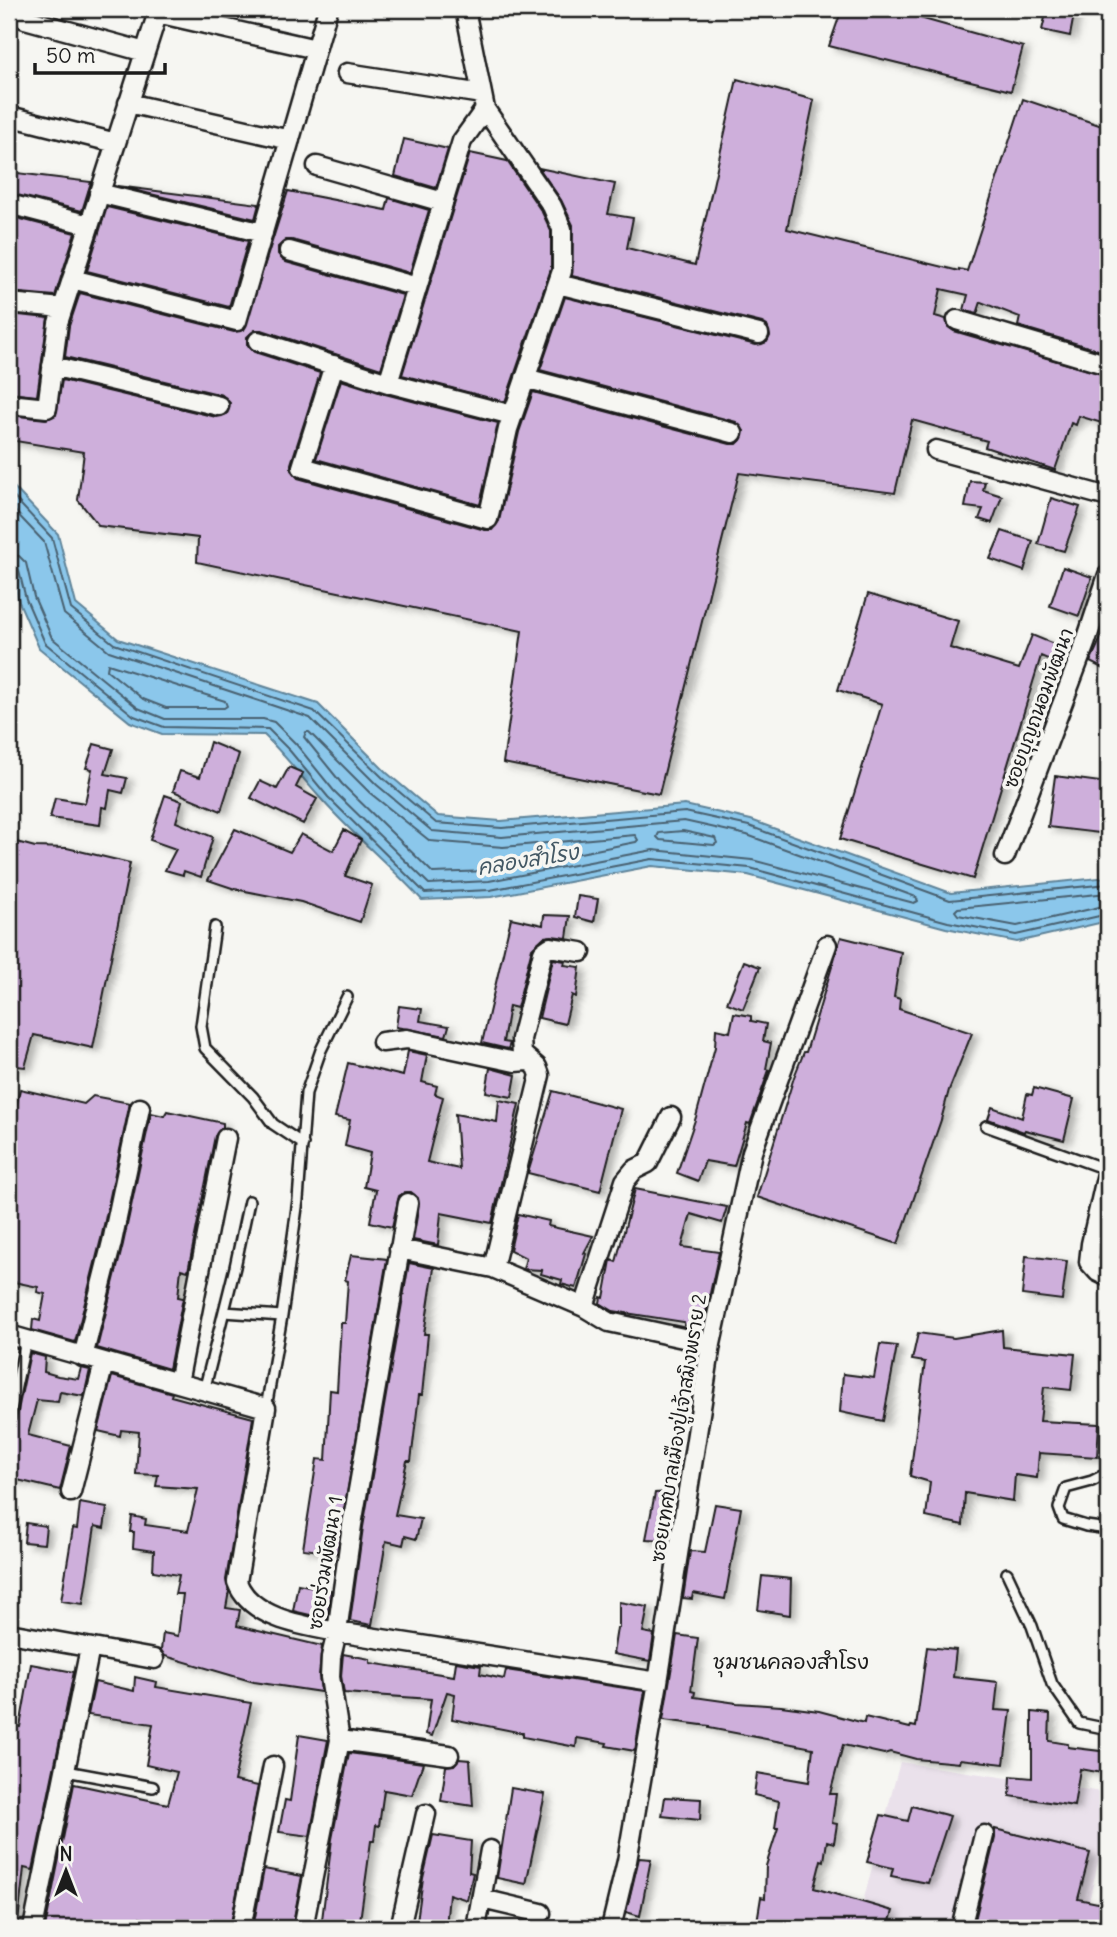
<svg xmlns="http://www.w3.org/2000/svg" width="1117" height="1937" viewBox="0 0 1117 1937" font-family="Delius,'Playpen Sans Thai',sans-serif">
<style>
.built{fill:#eae1eb}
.water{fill:#8bc7eb;stroke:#5f8398;stroke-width:2}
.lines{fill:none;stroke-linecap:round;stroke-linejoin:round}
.shore{stroke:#48606f;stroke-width:2}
.building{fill:#ceafdb;stroke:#1c1c1c;stroke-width:2;filter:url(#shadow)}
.service-casing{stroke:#1c1c1c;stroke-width:14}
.minor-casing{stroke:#1c1c1c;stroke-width:23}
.service{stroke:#f6f6f2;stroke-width:9}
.minor{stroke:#f6f6f2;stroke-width:18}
.labels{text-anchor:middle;stroke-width:7;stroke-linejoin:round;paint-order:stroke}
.street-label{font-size:19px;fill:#1c1c1c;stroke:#f6f6f2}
.water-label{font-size:21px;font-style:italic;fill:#435864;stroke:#f6f6f2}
.neighbourhood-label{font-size:21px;fill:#1c1c1c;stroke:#f6f6f2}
</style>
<defs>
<filter id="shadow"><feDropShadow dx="6" dy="3.5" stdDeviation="3.5" flood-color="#0004"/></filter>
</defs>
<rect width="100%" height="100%" fill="#f6f6f2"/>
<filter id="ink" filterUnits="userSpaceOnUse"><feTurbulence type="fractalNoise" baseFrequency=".0143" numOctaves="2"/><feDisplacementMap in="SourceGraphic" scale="14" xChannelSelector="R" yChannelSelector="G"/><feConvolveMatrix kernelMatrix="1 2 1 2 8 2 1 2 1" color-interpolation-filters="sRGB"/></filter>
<g filter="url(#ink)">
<path class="built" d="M900 1762 1108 1793V1819L1083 1928H856Z"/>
<path class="water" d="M9 482 58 534 76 604 118 639 318 704 387 773 438 816 501 821 685 805 751 820 951 893 1108 877V921L1017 942 946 928 748 875 652 866 491 897 422 900C390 865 353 835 322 800 302 778 285 755 264 735L162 734 130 722 39 648 19 602 9 555Z"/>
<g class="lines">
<path class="shore" d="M9 492 52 538 71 609 114 644 314 711 383 778 436 823 502 828 685 812 749 826 950 900 1108 884
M9 505 44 542 64 614 109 651 310 718 377 785 432 831 502 837 684 821 747 835 916 897 918 901 914 903 752 860 653 850 489 881 429 884 334 791 296 744 274 722 263 719H165L138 708 52 638 34 597 26 563 19 556 9 554
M9 563H14L18 567 26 599 45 643 134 716 164 727 268 729 290 751 328 797 425 893 490 890 652 859 750 868 948 922 1016 935 1108 914
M108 664 225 701 227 706 224 708H166L143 699 107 670Z
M306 732H309L370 793 430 841 503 847 635 835 638 840 636 842 488 871 433 873 342 784 304 737Z
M683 831 715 838 717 843 714 845 660 840 657 837 659 833Z
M1108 893 958 908 955 911 958 915 1017 926 1108 905"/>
</g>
<path class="building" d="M842 9H888L1023 47 1011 91 829 46Z
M1047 9H1075L1070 36 1042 30Z
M737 79 814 100 787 229 959 271V269L967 271 1023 99 1108 128V353L1018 326 1020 317 981 302 977 314 964 310 968 295 941 289 935 316 946 319 948 327 954 331 1108 376V425L1079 416 1076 425 1071 423 1055 470 985 447 987 441 912 420 895 493 739 473 659 794 503 763 522 631 197 562 198 538 99 526 78 500 84 452 9 440V415L46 419 56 415 62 380 216 417 227 414 230 403 222 395 65 357 69 326 80 293 234 332 244 330 288 191 386 210 389 198 429 210 410 273 292 240H286L278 247V254L286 262 403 295 381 369 262 330H255L247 337V344L254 352 320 373 291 464V470L298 478 485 530H492L499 521 519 432 533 392 730 444H737L741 440 744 431 736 422 540 370 565 297 756 345 767 342 770 336 767 326 762 323 572 276 573 225 561 200 539 168 615 184 608 214 633 218 627 248 695 265Z
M404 139 448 149 436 188 395 176Z
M470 153 507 161 542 212 551 231V269L505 402 402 375Z
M9 172 91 182 82 211 9 193Z
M117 186 259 204 255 219Z
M107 207 248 241 229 307 87 271Z
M9 216 75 233 55 296 9 292Z
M9 314 48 318 37 396 9 393Z
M341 380 385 394 498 423 480 505 316 459Z
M970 481 985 482 983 490 1002 496 992 523 979 519 983 509 965 507Z
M1051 498 1080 507 1064 551 1038 544Z
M1002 531 1033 541 1024 571 990 559Z
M1063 567 1092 577 1079 616 1050 606Z
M868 594 958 621 950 648 1019 669 1032 635 1066 649 1059 664 1041 656 973 879 840 839 882 704 838 690Z
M1108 623V671L1090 662Z
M210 742 239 754 221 811 173 791 180 771 200 777Z
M94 744 113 749 105 774 127 778 123 793 110 790 107 808 102 807 100 825 50 818 55 798 85 803 92 769 86 768Z
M289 767 303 773 296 787 317 799 303 824 251 798 260 781 277 789Z
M1055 776 1108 783 1107 834 1048 827Z
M165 795 182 801 176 822 213 837 201 877 184 871 183 875 165 870 176 849 150 840Z
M235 829 290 852 301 834 333 851 344 830 361 840 345 876 372 885 360 922 301 902 235 889 208 880Z
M9 840 35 847 67 848 130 863 93 1048 34 1035 25 1067 9 1065Z
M578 896 598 899 594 922 575 917Z
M544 915 570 916 567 938 552 936 544 937 532 948 517 1008 509 1006 503 1042 510 1043 508 1049 482 1043 511 918 543 925Z
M841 937 901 952 894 997 900 999 899 1009 972 1033 949 1090 941 1120 898 1244 757 1197 794 1077 804 1052H806Z
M553 959 565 961 564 965 580 967 576 997 572 995 565 1024 539 1018Z
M744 961 760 967 743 1009 727 1003Z
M399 1006 422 1009 420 1021 449 1026 446 1036 396 1027Z
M734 1013 751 1016V1021L766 1024 763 1041 771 1043 766 1069 769 1070 750 1124 747 1123 734 1166 705 1161 698 1181 677 1173 696 1117 715 1047 716 1029 730 1032Z
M408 1051 427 1055 422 1082 437 1086 435 1094 443 1097 427 1162 459 1169 455 1114 497 1122 499 1100 519 1104 492 1223 441 1213 438 1245 413 1240 419 1204 418 1198 411 1192H405L399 1196 392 1227 370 1222 376 1190 364 1187 370 1153 345 1146 350 1120 335 1117 348 1063 403 1076Z
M490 1068 516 1075 512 1097 486 1092Z
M1034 1088 1074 1099 1064 1140 1025 1130 1024 1132 988 1119 992 1107 1022 1118 1027 1094 1032 1095Z
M20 1089 84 1104 93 1096 130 1103 101 1239 75 1342 32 1330 33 1319 40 1321 45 1294 37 1292 38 1287 9 1281V1127H12Z
M553 1091 621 1109 600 1191 528 1173Z
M167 1111 223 1123V1127L215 1136 188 1271 181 1269 178 1297 183 1298 169 1369 97 1348 123 1244 151 1113 164 1116Z
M635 1189 727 1207 722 1223 691 1214 682 1247 719 1252 703 1326 684 1325V1322L613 1311 600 1303 601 1297 604 1298 611 1260 616 1262Z
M518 1214 549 1221 548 1226 593 1236 584 1253 586 1254 576 1288 561 1284 562 1280 541 1274 542 1270 523 1269 526 1258 510 1250Z
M351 1255 387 1259 337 1553 303 1549 317 1459 326 1460 330 1390 337 1391 341 1323H345L348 1281 345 1280Z
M1026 1256 1067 1261 1062 1300 1022 1295Z
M409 1263 434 1268 424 1334H428L422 1395H419L411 1461H407L395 1515 421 1519 416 1539 405 1536 403 1545 386 1541 372 1625 350 1621 363 1527Z
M1002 1330 1003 1347 1075 1354 1071 1390 1044 1387 1040 1421 1099 1424 1097 1457 1039 1453 1037 1478 1015 1475 1013 1501 965 1493 963 1525 926 1517 930 1482 910 1476 925 1362 912 1360 918 1333 954 1338Z
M880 1344 897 1346 883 1421 840 1412 843 1374 874 1378Z
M30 1353 45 1357 44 1372 58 1376 78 1379 81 1368 90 1370 84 1396 60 1392 58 1402 37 1400 28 1435 71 1446 60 1490 9 1478V1426L16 1420Z
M112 1376 172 1393 171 1396 253 1418 226 1580 229 1591 226 1608 240 1610 237 1626 322 1646 319 1676 321 1692 254 1682 165 1656 161 1650 163 1633 178 1636 183 1594H175L179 1575 153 1571 154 1551 133 1548 134 1532H130L132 1516 146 1519 145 1525 188 1531 198 1489 156 1486 158 1475 136 1474 139 1432 121 1430 120 1436 98 1431Z
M671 1492 665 1540 646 1539 655 1493Z
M80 1503 107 1508 104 1528 95 1526 83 1604 61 1601 73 1528 77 1529Z
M715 1504 741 1508 725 1599 693 1593 692 1599 683 1598 690 1551 705 1552Z
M26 1523 46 1526 44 1544 24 1542Z
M762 1576 791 1579 790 1615 758 1610Z
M298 1584 331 1590 327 1619 293 1611Z
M619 1602 648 1607 643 1632 654 1634 650 1661 613 1654 617 1628H619Z
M677 1635 698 1638 691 1691 695 1692 694 1697 737 1703 781 1706 819 1711 864 1723 865 1717 910 1728 911 1726 916 1727 927 1647 956 1650 953 1677 998 1682 995 1710 1011 1711 1004 1764 960 1759 959 1763 916 1759 890 1752 884 1754 843 1745 830 1794H836L832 1823 837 1824 834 1843 827 1841 824 1861 821 1860 814 1888 893 1911 888 1928H756L761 1897 765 1898 766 1866 778 1828H775L779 1801 754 1795 757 1773 809 1782 813 1748 709 1728V1726L663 1720Z
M343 1654 370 1659V1663L454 1676 456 1662 481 1666 480 1674 504 1679 506 1670 645 1691 635 1751 606 1746 607 1743 577 1738 576 1747 523 1737V1733L452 1719 455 1694 447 1692 432 1736 426 1734 431 1699 344 1693 341 1676Z
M31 1664 74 1672 33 1870 24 1868 18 1922 9 1921V1725L20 1727Z
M135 1677 157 1682 156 1687 251 1703 234 1781 258 1786 230 1928H192L140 1918 139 1928H45L74 1784 168 1804 177 1772 146 1765 153 1724 88 1715 95 1682 134 1691Z
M1032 1712 1050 1714 1049 1741 1068 1744V1747L1108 1752V1774L1080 1769 1074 1806 1010 1796 1011 1776 1032 1778Z
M299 1735 328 1740 310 1836 279 1832 285 1800 290 1801Z
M349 1753 423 1763 412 1795 384 1790 379 1826 376 1825 374 1841H371L359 1928H321L332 1839Z
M459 1759 470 1760 473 1806 441 1801 446 1766 454 1765Z
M511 1788 545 1794 526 1884 497 1878Z
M665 1797 701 1799 700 1820 662 1816Z
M912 1806 950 1816 928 1883 891 1876 893 1868 867 1862 881 1815 908 1821Z
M995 1829 1090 1853 1078 1899 1108 1905V1928H973L995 1838Z
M433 1835 471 1841 469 1872 473 1873 467 1900 449 1894 446 1928H416L423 1878Z
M639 1858 651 1859 640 1916 626 1912Z
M264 1869 302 1876 292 1928H253Z"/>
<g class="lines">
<defs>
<path id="service" d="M215 927 201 1026 205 1048 253 1097 273 1124 303 1144
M986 1126 1108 1170
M224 1312 282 1316 298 1200 306 1093 321 1050 347 997
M204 1391 235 1267 249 1201
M266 1408 282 1316
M9 1419 26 1340
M1108 1473 1092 1481 1066 1488 1059 1508 1063 1519 1086 1526 1108 1529
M1007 1573 1032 1626 1052 1684 1079 1723 1108 1729
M66 1771 153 1787"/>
<path id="minor" d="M157 13 316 49
M25 19 145 52
M347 73 482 94
M128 103 290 140
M485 109 462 141 388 383 512 415
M9 116 116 143
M317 166 443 202
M99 193 263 233
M9 204 89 225
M289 251 417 287
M72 279 237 321 328 9
M558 284 759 334
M9 303 62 308
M957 320 1108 365
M258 341 388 383
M334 365 302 467 488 519 508 429 562 271V229L552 206 485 109 465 9
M52 366 219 406
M525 378 733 433
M9 404 47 408 58 323 159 9
M936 450 1108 497
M1005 856 1086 641 1108 575
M382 1042 407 1039 515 1062 527 1061
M1108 1169 1091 1244 1089 1262 1098 1272 1108 1277
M399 1249 493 1268 584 1307 609 1322 711 1344
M493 1268 540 1075 537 1067 522 1054 521 1039 543 952 550 947 581 952
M584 1307 625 1181 634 1170 648 1163 671 1117
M9 1335 266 1408 237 1582C250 1618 304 1626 337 1632L658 1682
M83 1357 112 1242 140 1108
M178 1383 226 1138
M71 1492 104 1363
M9 1633 154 1659
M340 1740 449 1755
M482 1899 541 1913
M33 1928 90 1648
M241 1928 273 1766
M303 1928 340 1740 330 1677 331 1657 337 1632 352 1525 408 1203
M400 1928 426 1814
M476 1928 490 1850
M611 1928 627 1861 658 1682 711 1344 752 1152 827 945
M961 1928 984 1835"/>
</defs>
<use href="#service" class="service-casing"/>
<use href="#minor" class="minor-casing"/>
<use href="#service" class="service"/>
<use href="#minor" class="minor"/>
</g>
</g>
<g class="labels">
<g class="street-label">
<text transform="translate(1038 708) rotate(-70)" y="7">ซอยบุญถนอมพัฒนา</text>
<text transform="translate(678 1428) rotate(-81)" y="7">ซอยเทศบาลเมืองปู่เจ้าสมิงพราย 2</text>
<text transform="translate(325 1563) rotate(-81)" y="7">ซอยร่วมพัฒนา 1</text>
</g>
<g class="water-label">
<text transform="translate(528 860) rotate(-9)" y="7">คลองสำโรง</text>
</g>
<g class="neighbourhood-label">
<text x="791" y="1669">ชุมชนคลองสำโรง</text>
</g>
</g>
<rect width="1117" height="1937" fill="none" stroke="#f6f6f2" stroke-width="35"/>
<rect x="18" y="18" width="1082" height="1902" fill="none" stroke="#1c1c1c" stroke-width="2.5" filter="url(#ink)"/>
<g transform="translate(66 1871)" stroke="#f6f6f2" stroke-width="5" paint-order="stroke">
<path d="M0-5L12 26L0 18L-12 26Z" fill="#1c1c1c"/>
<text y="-10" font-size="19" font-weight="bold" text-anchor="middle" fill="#1c1c1c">N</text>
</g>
<path d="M35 63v10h130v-10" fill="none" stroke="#1c1c1c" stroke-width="3.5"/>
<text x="46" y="63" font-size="21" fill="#1c1c1c" stroke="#f6f6f2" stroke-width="5" paint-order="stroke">50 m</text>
</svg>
